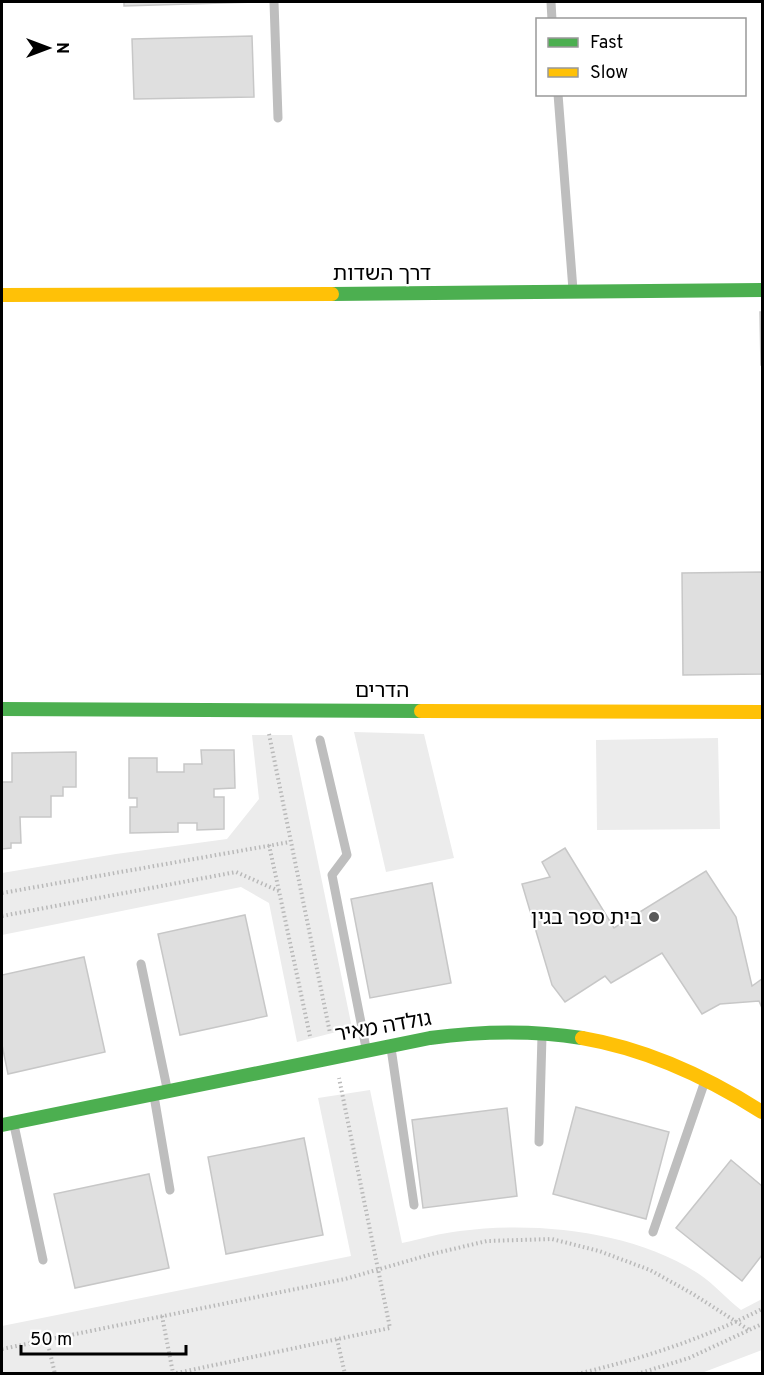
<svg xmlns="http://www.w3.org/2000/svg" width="764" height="1375" viewBox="0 0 764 1375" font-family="Overpass,'Noto Sans Hebrew',sans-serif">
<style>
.green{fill:#ececec}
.building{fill:#dfdfdf;stroke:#c7c7c7;stroke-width:1.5}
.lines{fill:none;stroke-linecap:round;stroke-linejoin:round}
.path{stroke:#b9b9b9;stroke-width:4;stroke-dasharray:1.5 3;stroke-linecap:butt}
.lane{stroke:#bebebe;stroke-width:9}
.fast{stroke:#4caf50;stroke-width:14}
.slow{stroke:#ffc107;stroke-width:14}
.poi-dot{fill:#595959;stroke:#fff;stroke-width:2}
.labels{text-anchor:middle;stroke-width:4.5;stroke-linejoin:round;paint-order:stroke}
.street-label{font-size:21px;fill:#000;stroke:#fff}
.poi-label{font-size:21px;fill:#000;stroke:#fff;text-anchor:end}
</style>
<rect width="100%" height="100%" fill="#fff"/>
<path class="green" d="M354 732 424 734 454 858 386 872Z
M252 735H292L352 1028 297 1042 269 903 241 887 2 935V873L116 854 227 839 259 799Z
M718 738 720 829 597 830 596 740Z
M370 1090 402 1243C421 1239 441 1233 460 1231 536 1221 634 1231 699 1274 714 1284 727 1299 741 1310L762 1299V1350L699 1374 2 1373V1326L351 1256 318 1098Z"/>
<path class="building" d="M124 2H258L124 6Z
M252 36 254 97 134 99 132 39Z
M760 312H762V365H761Z
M762 572V674L683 675 682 573Z
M201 750H234L235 788 214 789V797H224V829L197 830V823H178V832L130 833V807H137V798H129V758H157V772H184V764H202Z
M76 752V787H63V796H51V817H20L21 843H11V848L2 849V782H12V753Z
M565 848 614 928 706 871 736 917 752 986 762 979V1008L759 1001 720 1004 702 1014 662 953 611 983 605 976 565 1002 552 985 522 884 550 877 542 862Z
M432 883 451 983 370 998 351 899Z
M245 915 267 1016 180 1035 158 934Z
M84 957 105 1052 8 1074 2 1045V975Z
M576 1107 669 1132 646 1219 553 1194Z
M507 1108 517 1196 423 1208 412 1120Z
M304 1138 323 1235 226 1254 208 1157Z
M731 1160 762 1186V1255L742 1281 676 1228Z
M149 1174 169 1268 75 1288 54 1194Z"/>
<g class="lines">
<path class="path" d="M269 734 330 1033
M269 845 279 891
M2 893 290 842
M2 916 236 872 279 891 310 1036
M162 1316 173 1373
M337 1339 345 1374
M47 1340 55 1374
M2 1349 345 1279 432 1254 487 1241 552 1239 599 1251 650 1270 693 1294 749 1330
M172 1374 390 1328 339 1078
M217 1374H221
M577 1374C641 1359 703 1339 762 1309
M637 1374 689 1358 762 1324"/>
<path class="lane" d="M274 2 278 118
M551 2 552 20
M558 94 573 290
M320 740 347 855 332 875 366 1048
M141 964 167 1088
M391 1048 414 1205
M154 1096 170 1190
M14 1125 43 1260
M539 1142 542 1036
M653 1232 705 1081"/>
<path class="fast" d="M332 294 762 290
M2 709 421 711
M2 1125 430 1038C482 1031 531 1030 582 1038"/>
<path class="slow" d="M2 295 332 294
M421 711 762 712
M582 1038C647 1049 707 1077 762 1112"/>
</g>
<circle class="poi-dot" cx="654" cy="917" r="6"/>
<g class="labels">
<g class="street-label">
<text x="382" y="280">דרך השדות</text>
<text x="382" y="697">הדרים</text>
<text transform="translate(383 1026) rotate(-10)" y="7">גולדה מאיר</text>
</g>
<g class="poi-label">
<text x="642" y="924">בית ספר בגין</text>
</g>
</g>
<rect width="764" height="1375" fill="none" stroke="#000000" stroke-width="6"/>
<rect x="536" y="18" width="210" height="78" fill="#ffffff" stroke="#999999" stroke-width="1.5"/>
<rect x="548" y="38" width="30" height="9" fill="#4caf50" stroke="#999999" stroke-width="1.5"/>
<text x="590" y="48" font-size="18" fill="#000000">Fast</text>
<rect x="548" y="68" width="30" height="9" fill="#ffc107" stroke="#999999" stroke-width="1.5"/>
<text x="590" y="78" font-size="18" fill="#000000">Slow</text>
<g transform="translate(48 48) rotate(90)" stroke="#ffffff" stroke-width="4.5" paint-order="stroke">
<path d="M0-4.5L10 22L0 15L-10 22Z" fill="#000000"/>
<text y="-9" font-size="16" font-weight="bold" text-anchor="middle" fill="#000000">N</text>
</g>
<path d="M21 1345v9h165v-9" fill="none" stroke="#000000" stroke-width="3"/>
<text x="30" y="1345" font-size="18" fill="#000000" stroke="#ffffff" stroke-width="4.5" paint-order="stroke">50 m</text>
</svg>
